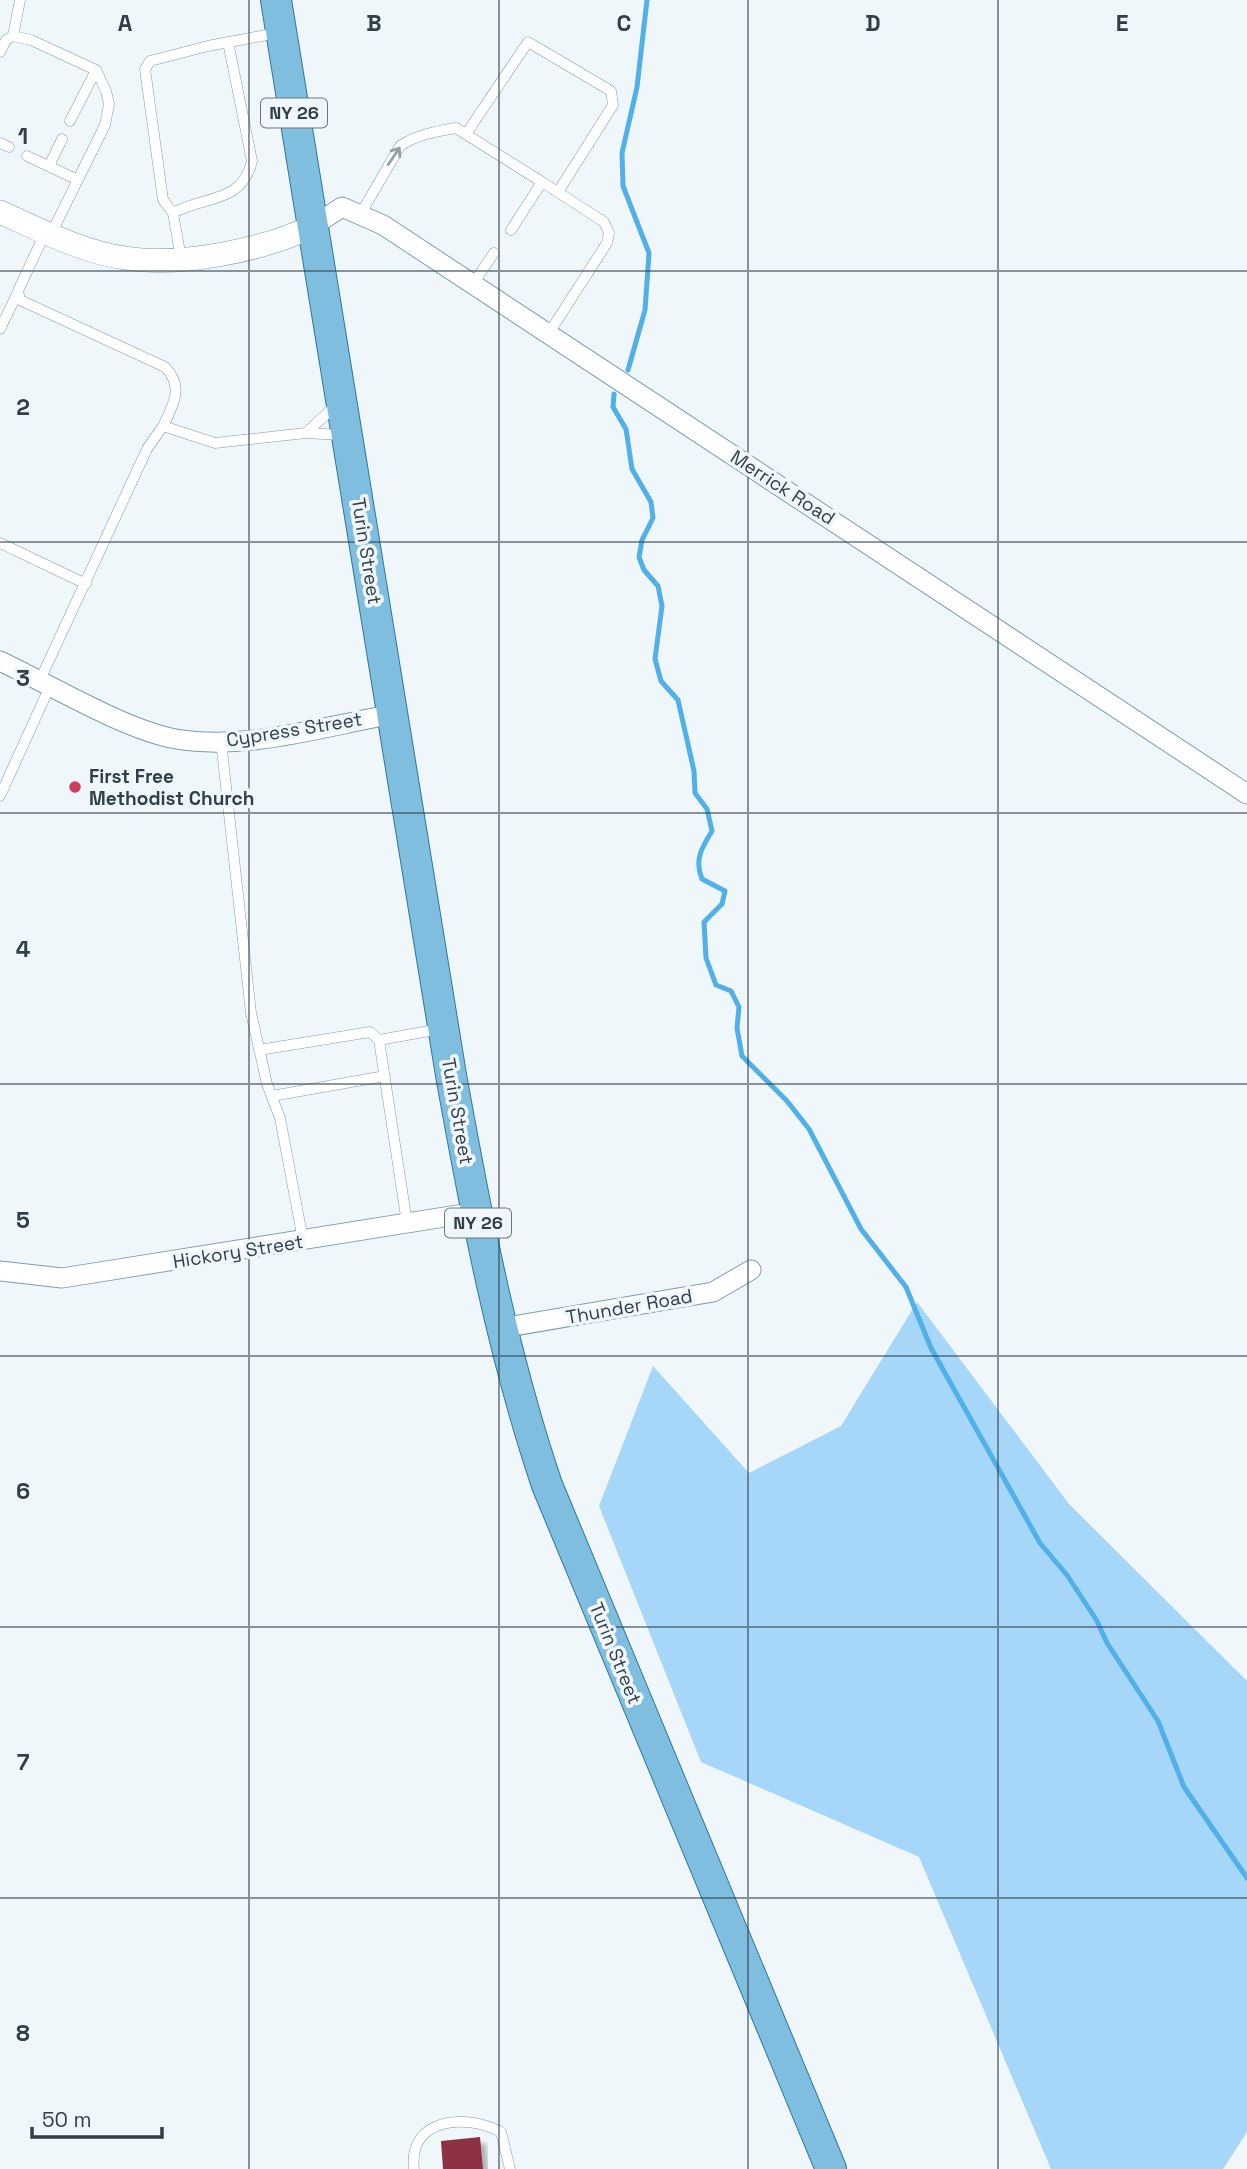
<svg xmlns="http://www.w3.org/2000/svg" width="1247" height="2169" viewBox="0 0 1247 2169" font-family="'Space Grotesk',sans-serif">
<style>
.green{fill:#a6d7f8}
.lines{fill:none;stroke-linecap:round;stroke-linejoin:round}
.stream{stroke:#51b0e8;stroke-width:5}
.building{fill:#8c3343;filter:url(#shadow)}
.service-casing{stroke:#7d9cb1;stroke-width:11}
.minor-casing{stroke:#7d9cb1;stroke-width:21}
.tertiary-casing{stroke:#7d9cb1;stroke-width:24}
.primary-casing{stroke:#2d769e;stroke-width:32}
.service{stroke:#fff;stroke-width:10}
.minor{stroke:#fff;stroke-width:19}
.tertiary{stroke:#fff;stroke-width:23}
.primary{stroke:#80bee0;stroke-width:30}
.oneway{stroke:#989fa4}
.grid{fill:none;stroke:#313f48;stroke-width:2;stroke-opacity:0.55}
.poi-dot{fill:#cd3d5c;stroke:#f0f7fb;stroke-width:2.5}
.labels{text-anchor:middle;stroke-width:7;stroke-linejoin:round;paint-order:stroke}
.shield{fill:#f0f7fb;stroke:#6a767e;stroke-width:2}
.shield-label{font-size:18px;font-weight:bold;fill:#313f48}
.street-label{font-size:19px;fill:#313f48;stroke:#f0f7fb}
.poi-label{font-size:19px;font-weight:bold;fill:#313f48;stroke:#f0f7fb;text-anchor:start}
.grid-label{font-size:23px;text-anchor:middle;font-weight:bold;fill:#313f48;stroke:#f0f7fb;stroke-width:7;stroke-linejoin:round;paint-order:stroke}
</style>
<defs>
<filter id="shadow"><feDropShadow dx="6" dy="6" stdDeviation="2" flood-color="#0004"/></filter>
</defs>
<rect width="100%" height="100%" fill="#f0f7fb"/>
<path class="green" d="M917 1302 1069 1504 1247 1681V2132L1223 2169H1051L919 1857 701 1762 599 1506 653 1366 749 1473 841 1426Z"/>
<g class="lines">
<path class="stream" d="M628 370 645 310 649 253 623 186 622 153 637 87 647 0
M614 394 613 407 626 429 632 469 651 502 653 518 642 540 639 557 644 570 658 586 662 606 655 659 661 681 678 700 694 771 695 793 707 809 712 831C702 847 694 860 702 879L725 891 722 904 704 922 706 958 716 985 731 991 739 1007 737 1028 742 1056 787 1101 809 1129 861 1229 906 1287 931 1348 1040 1543 1067 1575 1097 1621 1107 1643 1158 1721 1184 1787 1247 1878"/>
</g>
<path class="building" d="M480 2137 483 2169H443L441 2141Z"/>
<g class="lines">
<defs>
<path id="service" d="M13 36 20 0
M0 52 6 40 13 36 31 40 96 70 106 91 109 104 105 125 50 236
M70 121 96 70
M466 134 528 42 611 91 613 105 558 192
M0 143 9 147
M27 156 78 180
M49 166 62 139
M173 213C205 195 242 204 252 161L228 42
M360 215 400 146C415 135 438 131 456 128L542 182
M511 230 542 182 604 222 609 233 607 243 549 333
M45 233 18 291 20 300 165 367C184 386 174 404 163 426
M181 258 173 213 163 200 145 69 150 61 208 46 277 33
M473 284 494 253
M0 329 18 292
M306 433 336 405
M0 543 86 584
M40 680 147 449 163 426 215 443 306 433 342 435
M221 741 251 1013 267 1084 280 1118 303 1240
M0 796 50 686
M259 1050 370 1032 379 1040
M272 1096 385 1076
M407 1223 379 1040 440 1029
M414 2169C408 2118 466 2113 501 2132L510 2169"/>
<path id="minor" d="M313 226 342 207 383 225 1247 794
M0 661C49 684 125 730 176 739 247 751 325 726 394 714
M0 1271 62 1278 476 1212
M502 1328 713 1292 751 1270"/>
<path id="tertiary" d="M0 212C40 230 82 252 125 258 180 267 264 250 313 226"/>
<path id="primary" d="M276 0 451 1075C476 1214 502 1352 547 1485L831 2169"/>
</defs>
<use href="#service" class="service-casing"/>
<use href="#minor" class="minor-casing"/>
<use href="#tertiary" class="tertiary-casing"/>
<use href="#primary" class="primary-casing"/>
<use href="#service" class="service"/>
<use href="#minor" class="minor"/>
<use href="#tertiary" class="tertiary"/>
<use href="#primary" class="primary"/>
</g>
<defs><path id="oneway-shaft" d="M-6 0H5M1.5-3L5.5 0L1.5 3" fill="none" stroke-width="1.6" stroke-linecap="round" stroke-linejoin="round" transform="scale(1.75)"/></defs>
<use class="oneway" href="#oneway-shaft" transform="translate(394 156) rotate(-56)"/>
<path class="grid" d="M249 0V2169M499 0V2169M748 0V2169M998 0V2169M0 271H1247M0 542H1247M0 813H1247M0 1084H1247M0 1356H1247M0 1627H1247M0 1898H1247"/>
<circle class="poi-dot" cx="75" cy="787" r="7"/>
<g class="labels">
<g class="shield">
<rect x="261" y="98.5" width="66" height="29" rx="5"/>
<rect x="445" y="1208.5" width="66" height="29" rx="5"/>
</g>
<g class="shield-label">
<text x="294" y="119">NY 26</text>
<text x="478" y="1229">NY 26</text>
</g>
<g class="street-label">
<text transform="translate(783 487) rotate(33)" y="7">Merrick Road</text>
<text transform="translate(367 551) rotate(81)" y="7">Turin Street</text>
<text transform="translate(294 729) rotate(-9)" y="7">Cypress Street</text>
<text transform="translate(458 1111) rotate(80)" y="7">Turin Street</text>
<text transform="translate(238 1251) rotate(-9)" y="7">Hickory Street</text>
<text transform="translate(629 1306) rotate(-10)" y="7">Thunder Road</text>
<text transform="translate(616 1653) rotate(68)" y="7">Turin Street</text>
</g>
<g class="poi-label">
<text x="89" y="783">First Free<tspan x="89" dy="22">Methodist Church</tspan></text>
</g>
</g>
<g class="grid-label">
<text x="125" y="31">A</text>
<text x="374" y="31">B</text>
<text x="624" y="31">C</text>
<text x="873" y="31">D</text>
<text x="1122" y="31">E</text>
<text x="23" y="144">1</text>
<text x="23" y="415">2</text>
<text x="23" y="686">3</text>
<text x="23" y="957">4</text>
<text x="23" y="1228">5</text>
<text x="23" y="1499">6</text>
<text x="23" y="1770">7</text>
<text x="23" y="2041">8</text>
</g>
<path d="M32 2127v10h130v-10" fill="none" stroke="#313f48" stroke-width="3.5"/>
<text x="42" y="2127" font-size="21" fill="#313f48" stroke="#f0f7fb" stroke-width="5" paint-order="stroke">50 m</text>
</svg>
